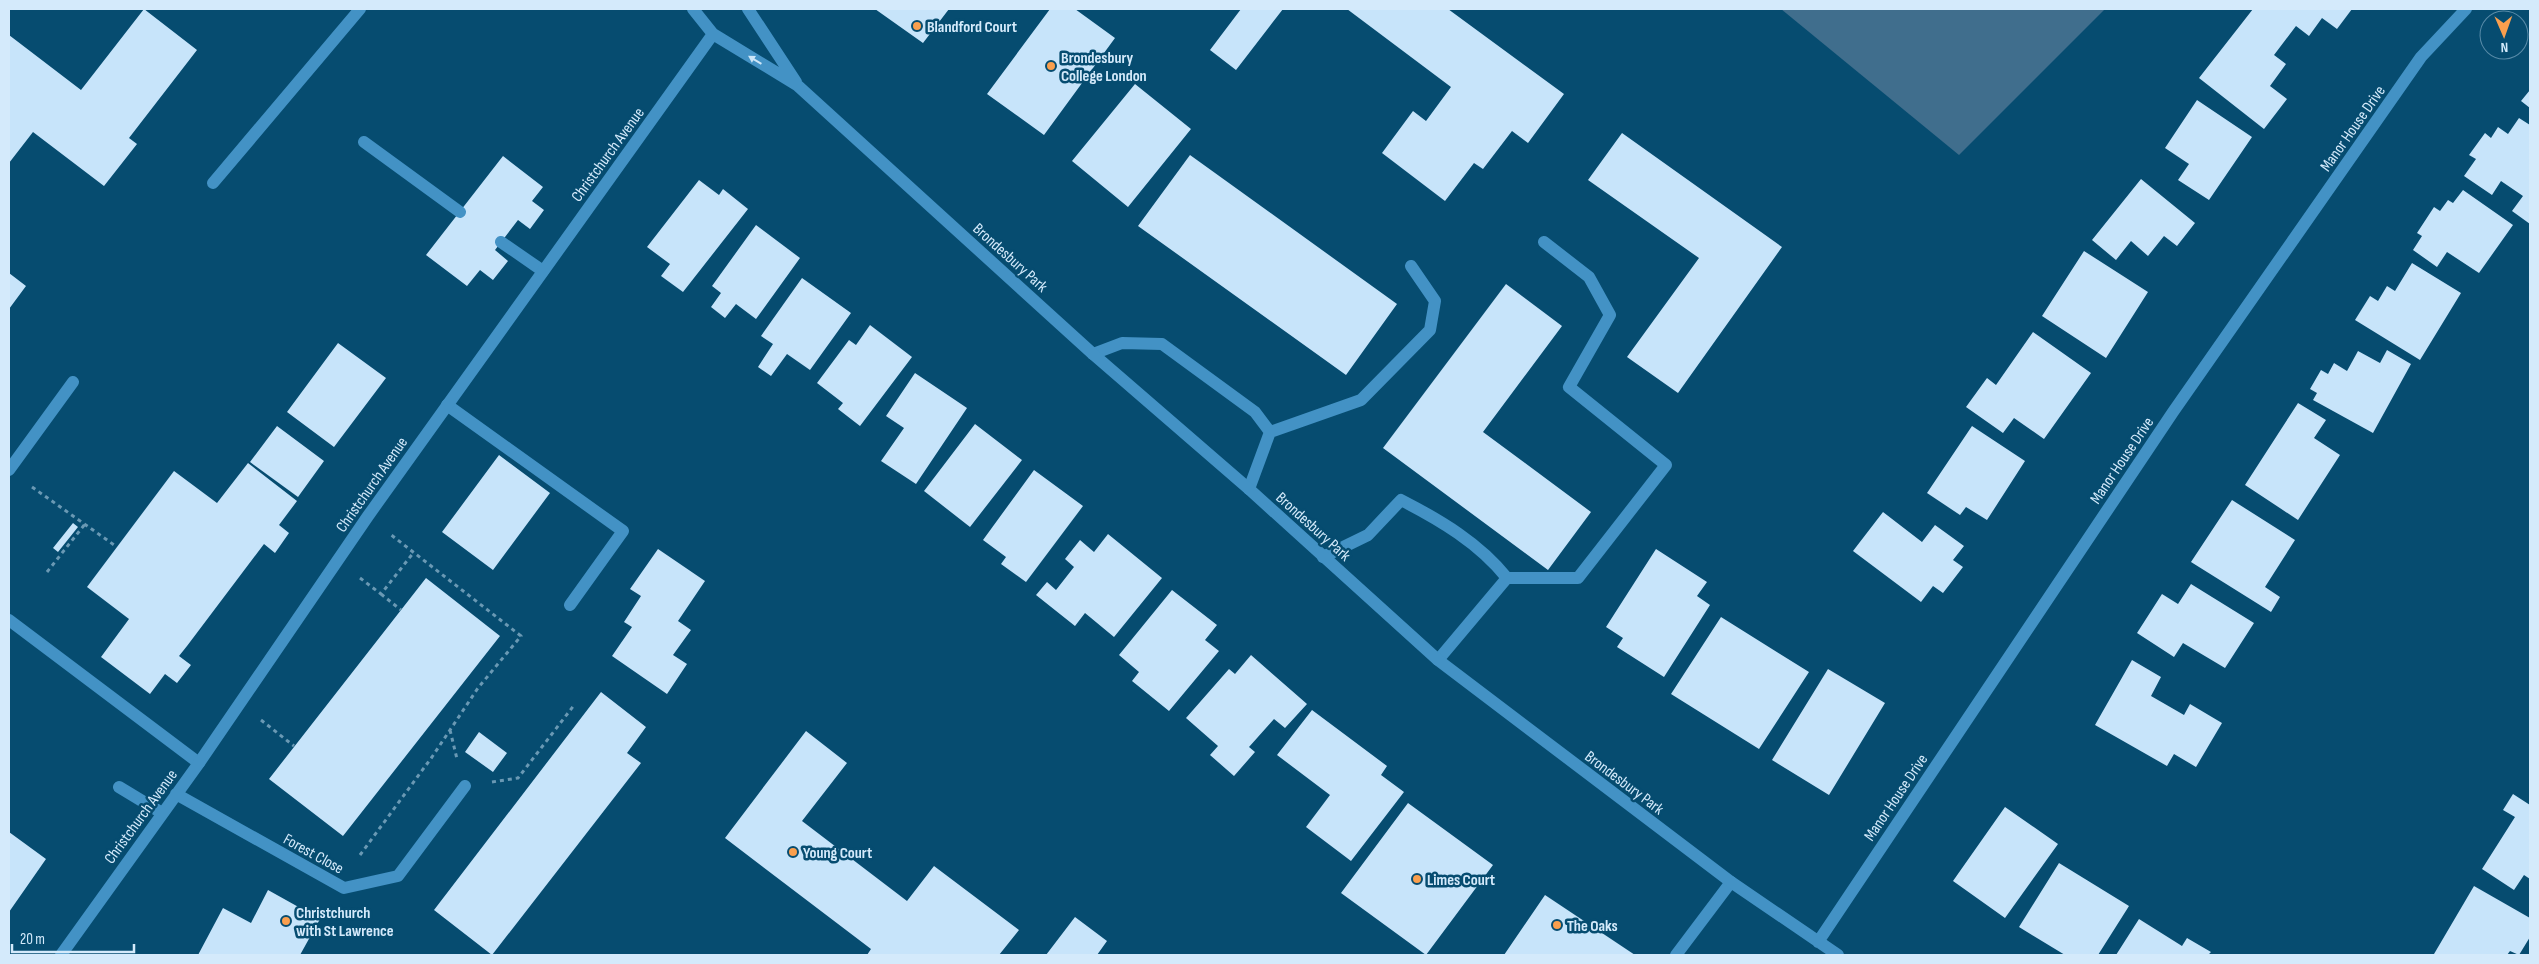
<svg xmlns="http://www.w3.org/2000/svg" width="2539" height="964" viewBox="0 0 2539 964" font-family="'Sofia Sans Condensed',sans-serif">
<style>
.green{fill:#406e8d}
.building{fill:#c7e4fa}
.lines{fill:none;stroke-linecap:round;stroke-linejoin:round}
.path{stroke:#6a99b4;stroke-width:3;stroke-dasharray:4 4;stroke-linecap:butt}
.lane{stroke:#4392c5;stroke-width:12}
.street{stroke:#4392c5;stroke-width:12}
.oneway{fill:#cde6f8}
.poi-dot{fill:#fa9f4e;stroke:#064c70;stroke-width:2}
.labels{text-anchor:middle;stroke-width:5;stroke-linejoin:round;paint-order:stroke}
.poi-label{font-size:16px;font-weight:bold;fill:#d4eafb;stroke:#064c70;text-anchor:start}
.street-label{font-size:16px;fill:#d4eafb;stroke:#064c70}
</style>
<rect width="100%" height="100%" fill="#064c70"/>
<path class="green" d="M1781 9H2105L1959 155Z"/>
<path class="building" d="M144 9 197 50 129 138 137 144 104 186 33 132 9 163V35L81 90Z
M875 9H949L923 43Z
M1050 9H1075L1115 38 1044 135 987 94Z
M1241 9H1283L1236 70 1210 50Z
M1347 9H1448L1564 94 1528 143 1512 131 1483 169 1474 163 1445 201 1382 153 1413 111 1426 121 1451 87Z
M2253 9H2352L2337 29 2322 18 2309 36 2296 26 2274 55 2286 64 2270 86 2287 99 2264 129 2199 78Z
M1135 84 1191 129 1128 207 1072 161Z
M2530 90V108L2521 101Z
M2197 100 2252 137 2209 200 2178 180 2189 164 2165 148Z
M2519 118 2530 125V224L2512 211 2523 196 2501 181 2492 195 2464 176 2476 159 2469 155 2485 133 2491 138 2498 127 2508 134Z
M1622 133 1782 247 1678 393 1627 357 1699 258 1588 180Z
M1190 155 1397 304 1346 375 1138 226Z
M503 156 543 187 532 201 544 210 530 229 518 220 495 250 508 261 493 280 480 270 467 286 426 255Z
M2141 179 2195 223 2177 246 2164 236 2148 256 2131 241 2116 260 2092 240Z
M699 180 719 195 723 189 748 209 683 292 661 276 670 264 647 247Z
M2463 190 2513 225 2479 273 2447 252 2437 267 2413 250 2422 236 2417 233 2434 207 2440 211 2448 200 2453 203Z
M756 225 800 258 756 319 736 304 725 318 711 307 721 293 712 286Z
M2084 251 2148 292 2106 358 2042 316Z
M2412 263 2461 293 2420 360 2355 320 2370 296 2378 301 2387 286 2395 291Z
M9 273 26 286 9 309Z
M802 278 851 313 810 370 787 354 771 376 758 367 773 344 761 336Z
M1506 284 1562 326 1483 432 1591 512 1548 570 1383 448Z
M870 325 912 357 860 426 838 409 843 403 817 383 849 340 856 345Z
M2033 332 2091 373 2044 439 2014 418 2003 433 1966 407 1987 378 1996 385Z
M338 343 386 378 334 447 287 412Z
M2387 350 2411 364 2373 433 2313 400 2317 393 2310 389 2321 370 2328 374 2334 363 2347 371 2358 351 2380 363Z
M915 373 967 408 916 484 881 461 904 428 886 416Z
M2298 403 2326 420 2314 438 2340 455 2298 520 2245 485Z
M975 424 1022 460 970 527 924 491Z
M277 426 324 461 298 497 250 462Z
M1972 426 2025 461 1987 520 1966 507 1960 515 1927 493Z
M499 455 550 493 493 570 442 532Z
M248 463 297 501 279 525 289 533 275 553 264 544 187 646 179 656 191 665 177 683 165 674 150 694 101 657 129 619 87 587 174 471 217 503Z
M1034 470 1083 506 1026 582 1001 564 1006 557 983 540Z
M2232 500 2295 540 2265 587 2280 597 2271 612 2191 562Z
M1883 512 1922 542 1935 525 1964 546 1953 560 1963 567 1943 593 1933 586 1921 602 1853 551Z
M73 523 78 527 58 552 53 548Z
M1108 534 1162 578 1114 637 1085 613 1075 626 1036 595 1047 582 1056 590 1074 567 1065 559 1080 540 1094 552Z
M658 549 705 581 678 621 691 630 673 655 687 664 667 694 612 656 632 627 624 622 641 596 630 589Z
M1656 549 1707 582 1697 596 1710 605 1664 677 1617 647 1623 638 1606 627Z
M426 578 500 636 343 836 269 779Z
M2191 584 2254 623 2225 668 2183 643 2174 657 2137 633 2162 594 2178 604Z
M1172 590 1217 625 1205 640 1219 651 1169 711 1132 681 1139 672 1119 655Z
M1721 617 1809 672 1759 749 1671 694Z
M1251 655 1307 704 1285 728 1274 719 1249 747 1255 752 1234 776 1210 755 1218 746 1186 718 1229 669 1235 674Z
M2132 660 2161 677 2151 696 2184 715 2190 704 2222 723 2196 767 2174 754 2167 766 2095 725Z
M1828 669 1885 703 1829 795 1772 760Z
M601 692 646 727 627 753 641 763 492 955 434 910Z
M1312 710 1387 766 1381 775 1404 792 1351 861 1306 827 1330 795 1277 755Z
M806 731 847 763 802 821 907 901 934 866 1019 930 999 955H867L871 949 725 838Z
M479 732 507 753 493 772 465 752Z
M2513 794 2530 805V879L2524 875 2514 890 2482 869 2515 817 2503 810Z
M1408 803 1493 865 1426 955 1341 893Z
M2005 807 2058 844 2005 918 1953 881Z
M9 832 46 859 9 912Z
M2059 863 2129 906 2098 955H2065L2019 927Z
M2474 886 2530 918V937L2519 955 2510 951 2507 955 2434 954Z
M268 890 320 919 300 955H198L223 908 251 923Z
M1545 895 1635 955H1504Z
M1075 917 1107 941 1097 955H1046Z
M2139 919 2182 946 2187 938 2211 952 2208 955H2116Z"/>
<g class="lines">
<path class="path" d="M32 487 117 547
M47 572 85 524
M360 578 381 594 414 552
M381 594 401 610
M261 720 294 746
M450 730 457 759
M492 782 518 778 575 704
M360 855 432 757 478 688 521 636 390 534"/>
<path class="lane" d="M364 142 460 212
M213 183 360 9
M501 242 543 271
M1093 354 1122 343 1162 344 1255 412 1270 432 1361 400 1430 330 1435 301 1411 266
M447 405 623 531 570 605
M9 470 73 382
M1249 489 1270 432
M1323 557 1368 535 1401 500C1440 520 1479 543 1507 578
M9 620 199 763
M1438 660 1507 578H1578L1666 465 1569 387 1610 315 1589 277 1544 242
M119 787 162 813
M1676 955 1731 882"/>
<path class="street" d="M693 9 713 34 797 85 1093 354 1249 489 1438 660 1731 882 1838 955
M748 9 796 82
M176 794 344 888 398 876 465 786
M1818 942 2173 412 2421 57 2466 9
M61 955 199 763 368 516 713 34"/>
</g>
<defs><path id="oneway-solid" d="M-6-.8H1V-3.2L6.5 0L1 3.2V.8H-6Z" transform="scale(1.25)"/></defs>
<use class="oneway" href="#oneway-solid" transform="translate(755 60) rotate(-149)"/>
<g class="poi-dot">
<circle cx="917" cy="26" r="5"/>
<circle cx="1051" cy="66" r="5"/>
<circle cx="793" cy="852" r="5"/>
<circle cx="1417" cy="879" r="5"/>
<circle cx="286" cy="921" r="5"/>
<circle cx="1557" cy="925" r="5"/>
</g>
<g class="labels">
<g class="poi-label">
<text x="927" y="32">Blandford Court</text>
<text x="1061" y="63">Brondesbury<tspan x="1061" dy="18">College London</tspan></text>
<text x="803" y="858">Young Court</text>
<text x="1427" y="885">Limes Court</text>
<text x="296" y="918">Christchurch<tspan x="296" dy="18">with St Lawrence</tspan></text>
<text x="1567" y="931">The Oaks</text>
</g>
<g class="street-label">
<text transform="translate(2352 128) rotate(-55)" y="6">Manor House Drive</text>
<text transform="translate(607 154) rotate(-54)" y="6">Christchurch Avenue</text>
<text transform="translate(1011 257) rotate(42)" y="6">Brondesbury Park</text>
<text transform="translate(2121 460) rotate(-56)" y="6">Manor House Drive</text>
<text transform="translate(371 484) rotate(-55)" y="6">Christchurch Avenue</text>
<text transform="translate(1314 526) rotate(42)" y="6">Brondesbury Park</text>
<text transform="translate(1625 782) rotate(37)" y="6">Brondesbury Park</text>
<text transform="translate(1895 797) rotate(-56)" y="6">Manor House Drive</text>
<text transform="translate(140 816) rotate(-54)" y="6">Christchurch Avenue</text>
<text transform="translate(314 853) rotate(29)" y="6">Forest Close</text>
</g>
</g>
<rect width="2539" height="964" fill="none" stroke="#d4eafb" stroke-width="20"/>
<g transform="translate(2504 35) rotate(178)"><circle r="24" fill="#064c70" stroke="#588ba8"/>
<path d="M0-4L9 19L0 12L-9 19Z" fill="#fa9f4e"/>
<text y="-8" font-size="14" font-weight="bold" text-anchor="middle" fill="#d4eafb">N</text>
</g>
<path d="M12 944v8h122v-8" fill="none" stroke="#d4eafb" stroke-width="2.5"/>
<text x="20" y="944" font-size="15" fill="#d4eafb" stroke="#064c70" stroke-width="4" paint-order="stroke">20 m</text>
</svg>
